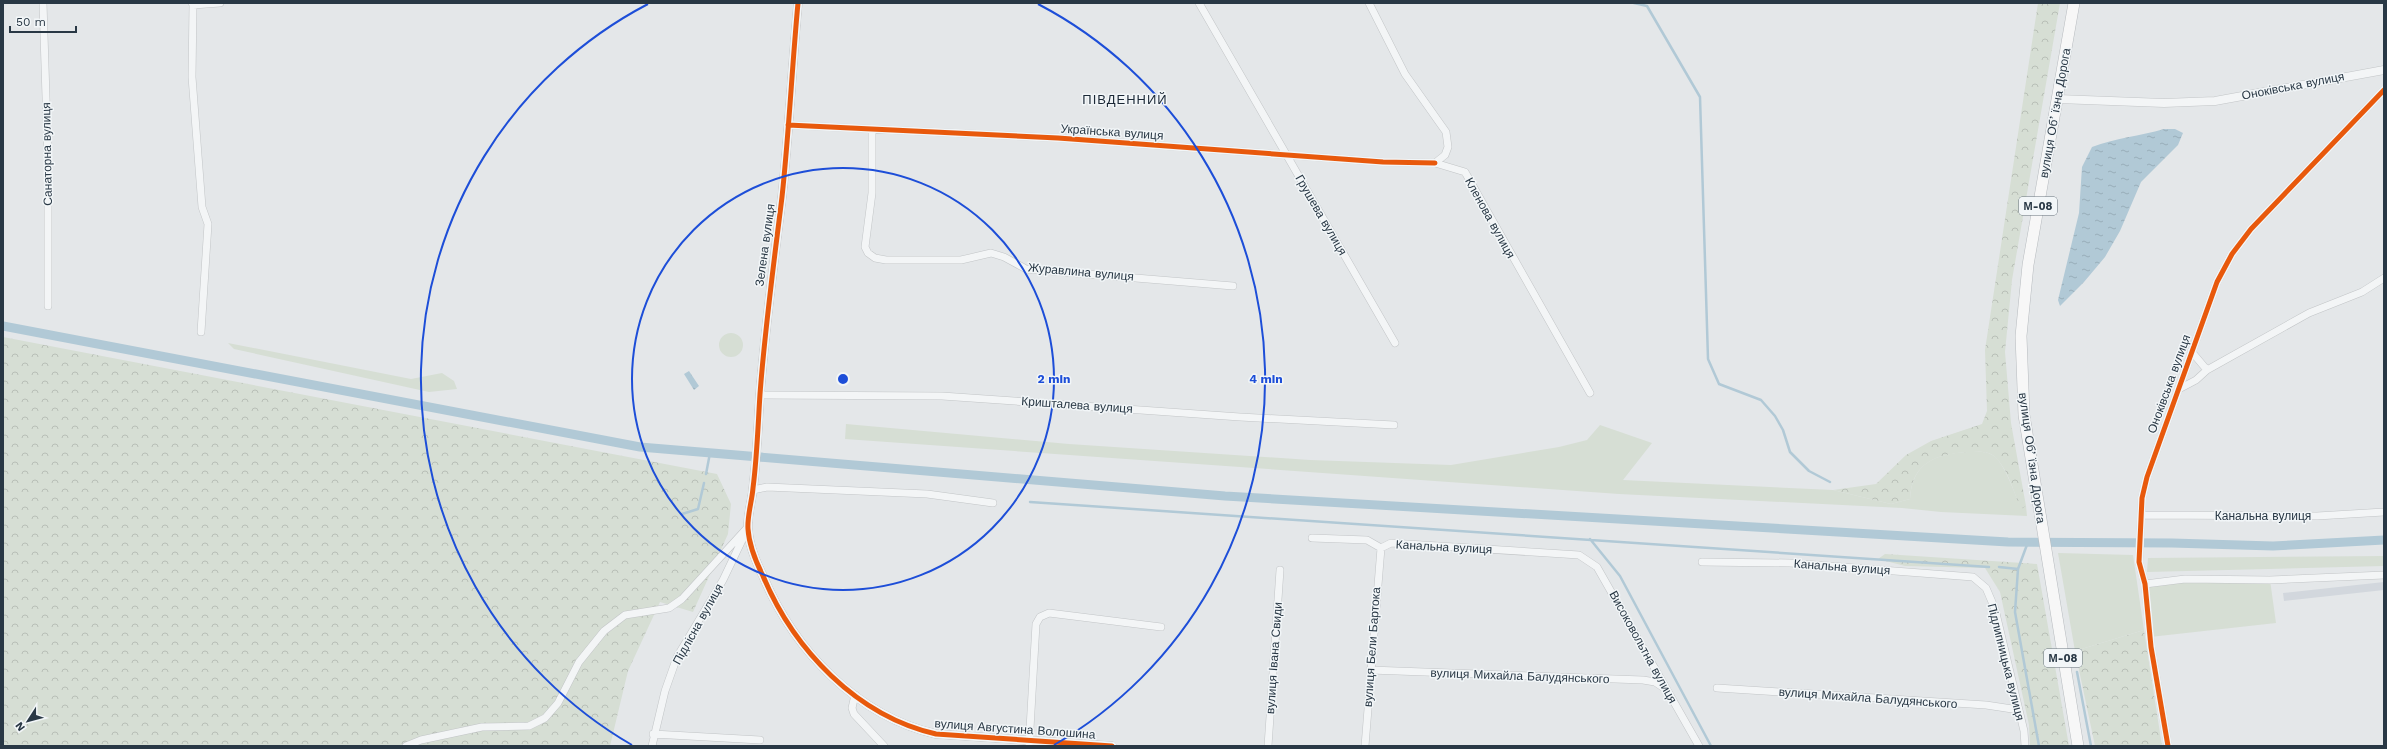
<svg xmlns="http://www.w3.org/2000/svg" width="2387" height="749" viewBox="0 0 2387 749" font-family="'Work Sans',sans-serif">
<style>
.built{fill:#d2d7dd}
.green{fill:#d6ded4}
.forest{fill:url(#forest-crowns)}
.water{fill:url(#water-ripples)}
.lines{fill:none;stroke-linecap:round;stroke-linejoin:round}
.stream{stroke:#b1c9d6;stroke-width:2.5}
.canal{stroke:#b1c9d6;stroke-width:9}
.minor-casing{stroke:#c2c5c7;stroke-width:8}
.tertiary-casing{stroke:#c2c5c7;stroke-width:9}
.trunk-casing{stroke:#b6babe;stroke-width:12}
.minor{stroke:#f3f5f6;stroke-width:7}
.tertiary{stroke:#f3f5f6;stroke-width:8}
.trunk{stroke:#f7f7f7;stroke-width:11}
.cycleway-casing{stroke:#f2f6f8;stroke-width:8}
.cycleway{stroke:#e8590c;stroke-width:5}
.ring{fill:none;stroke:#1d4ed8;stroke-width:2}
.labels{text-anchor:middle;stroke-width:3;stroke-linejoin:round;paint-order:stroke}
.shield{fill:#f2f6f8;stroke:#65717b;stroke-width:1}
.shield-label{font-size:11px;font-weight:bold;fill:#293845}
.street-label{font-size:12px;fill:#293845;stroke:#f2f6f8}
.neighbourhood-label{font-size:13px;letter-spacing:1px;fill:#1b2836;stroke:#f2f6f8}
.centre{fill:#1d4ed8;stroke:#f2f6f8;stroke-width:2}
.ring-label{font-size:12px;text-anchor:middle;font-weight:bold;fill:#1d4ed8;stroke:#f2f6f8;stroke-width:3;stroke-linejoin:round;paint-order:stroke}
</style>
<defs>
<pattern id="forest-crowns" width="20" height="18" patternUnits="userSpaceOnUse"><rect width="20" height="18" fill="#d6ded4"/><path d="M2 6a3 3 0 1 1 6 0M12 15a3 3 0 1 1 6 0" fill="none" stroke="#b8bfb7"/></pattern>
<pattern id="water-ripples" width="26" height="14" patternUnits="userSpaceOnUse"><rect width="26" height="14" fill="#b1c9d6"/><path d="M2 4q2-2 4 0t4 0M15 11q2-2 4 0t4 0" fill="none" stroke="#98adb9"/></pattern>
</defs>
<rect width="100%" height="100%" fill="#e4e7e9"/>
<path class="built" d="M2384 582V590L2284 601 2283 593Z"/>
<path class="green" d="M719 345a12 12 0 1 1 24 0a12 12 0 1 1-24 0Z
M228 343 411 379 442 373 454 381 457 389 429 392 234 349Z
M846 424 1069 444 1310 460 1451 465 1559 447 1587 440 1600 425 1652 443 1623 480 1833 490 1891 504 1910 499C1912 463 1935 454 1967 452 1976 452 1986 450 1994 456 2005 464 2015 495 2021 508L2026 506 2027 516 1941 512 1902 508 1619 494 845 439Z
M2058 553 2133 555 2144 630 2075 651Z
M2384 556V566L2147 572 2148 558Z
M2185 579 2270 580 2276 623 2150 637 2145 584Z"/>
<path class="forest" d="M2038 3H2060L2012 280 2005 352 2011 423 2026 506 2021 509C2014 493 2008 469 1995 457 1988 450 1977 452 1969 452 1936 454 1912 462 1910 499L1891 504 1833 490 1876 484 1906 455 1931 441 1982 424 1987 411 1985 350Z
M3 337 717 474 731 504 728 534 693 612 660 602 628 671 610 746H3Z
M1885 554 2037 564 2069 746H2030L2029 725 2000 592 1985 568 1905 566 1878 559Z
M2144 630 2162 746H2095L2075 651Z"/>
<path class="water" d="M2164 129H2175L2183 133 2178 145 2141 182 2120 231 2105 257 2084 282 2060 306 2058 300 2079 213 2082 167 2092 147C2115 138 2140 136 2164 129Z
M689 371 699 386 694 390 684 374Z"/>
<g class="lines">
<path class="stream" d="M1634 3 1647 6 1700 97 1708 359 1719 384 1761 400 1775 416 1783 430 1790 452 1809 471 1830 482
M706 474 710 453
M1030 502 1989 567
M682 514 698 509 704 483
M1590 539 1620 576 1711 746
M2028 542 2018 569 2015 612 2039 746
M1999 567 2018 569
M2077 672 2091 746"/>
<path class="canal" d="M3 326 640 447 1225 496 2008 542 2172 543 2273 546 2384 540"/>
<defs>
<path id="minor" d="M43 3 48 160V306
M192 3 193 5 220 3
M1199 3 1395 343
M1369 3 1405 74 1446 132 1448 147 1445 155 1435 163 1465 172 1590 393
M193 5 192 77 202 207 208 224 201 332
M788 125 1058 138 1383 162 1435 163
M872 129V193L865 247 868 253 875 258 886 260H961L991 253 1004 257 1026 269 1233 286
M2191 351 2207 370
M2179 389 2196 380 2207 370 2309 313 2362 292 2384 278
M760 395 942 396 1240 417 1394 425
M753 490 767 487 927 494 993 503
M2141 515 2317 516 2384 512
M1312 538 1367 540 1381 548 1391 543 1579 555 1597 567 1699 746
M1702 562 1790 563 1973 577 1986 588 1995 609 2024 731 2025 746
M2145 584 2185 579 2270 580 2384 575
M1370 670 1643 680 1655 682 1667 690
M1717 688 1986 705 2019 710
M855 695 852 708 854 714 884 746
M653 734 760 740
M406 746 421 740 482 727 529 726 545 718 558 703 579 662 604 631 625 615 669 608 682 599 747 528
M652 746 665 691 677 657 723 580 745 534
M1029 746 1036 624 1040 617 1049 613 1161 627
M1268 746 1280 570
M1365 746 1381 548
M2168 746 2151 647 2145 584 2139 562 2142 498 2147 477 2217 282 2232 254 2251 229 2384 90"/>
<path id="tertiary" d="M798 3C792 67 789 132 782 197 774 262 765 327 760 394 758 425 757 457 753 488 752 501 747 516 748 529 749 545 756 562 763 576 794 650 857 716 936 734L1112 746
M2058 99 2164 103 2215 101 2384 70"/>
<path id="trunk" d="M2074 3 2028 265 2021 336 2024 415 2078 746"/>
</defs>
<use href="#minor" class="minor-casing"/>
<use href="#tertiary" class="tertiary-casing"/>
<use href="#trunk" class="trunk-casing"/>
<use href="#minor" class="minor"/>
<use href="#tertiary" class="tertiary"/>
<use href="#trunk" class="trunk"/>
<defs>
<path id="cycleway" d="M798 3C792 67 789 132 782 197 774 262 765 327 760 394 758 425 757 457 753 488 752 501 747 516 748 529 749 545 756 562 763 576 794 650 857 716 936 734L1112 746
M788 125 1058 138 1383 162 1435 163
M2168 746 2151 647 2145 584 2139 562 2142 498 2147 477 2217 282 2232 254 2251 229 2384 90"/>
</defs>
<use href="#cycleway" class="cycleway-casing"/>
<use href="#cycleway" class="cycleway"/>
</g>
<g class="ring">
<circle cx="843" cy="379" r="211"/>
<path d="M632 745A423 423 0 0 1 648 4M1038 4A423 423 0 0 1 1054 745"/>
</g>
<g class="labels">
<g class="shield">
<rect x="2019" y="197" width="38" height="18" rx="3"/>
<rect x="2044" y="649" width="38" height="18" rx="3"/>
</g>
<g class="shield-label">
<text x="2038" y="210">М-08</text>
<text x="2063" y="662">М-08</text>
</g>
<g class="street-label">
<text transform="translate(2293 86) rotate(-11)" y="4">Оноківська вулиця</text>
<text transform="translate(2055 113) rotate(-80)" y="4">вулиця Обʼїзна Дорога</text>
<text transform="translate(1112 132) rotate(4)" y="4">Українська вулиця</text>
<text transform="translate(47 154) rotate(-91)" y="4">Санаторна вулиця</text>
<text transform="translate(1321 215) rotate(60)" y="4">Грушева вулиця</text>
<text transform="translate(1490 218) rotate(61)" y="4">Кленова вулиця</text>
<text transform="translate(765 245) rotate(-82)" y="4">Зелена вулиця</text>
<text transform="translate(1081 272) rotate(5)" y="4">Журавлина вулиця</text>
<text transform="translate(2169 384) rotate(-70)" y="4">Оноківська вулиця</text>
<text transform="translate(1077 405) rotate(4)" y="4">Кришталева вулиця</text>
<text transform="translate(2032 458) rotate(82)" y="4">вулиця Обʼїзна Дорога</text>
<text x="2263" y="520">Канальна вулиця</text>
<text transform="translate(1444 547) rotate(3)" y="4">Канальна вулиця</text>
<text transform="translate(1842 567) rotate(4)" y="4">Канальна вулиця</text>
<text transform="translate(698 624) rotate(-61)" y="4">Підлісна вулиця</text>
<text transform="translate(1372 647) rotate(-86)" y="4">вулиця Бели Бартока</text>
<text transform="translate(1643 647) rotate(61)" y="4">Високовольтна вулиця</text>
<text transform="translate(1274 658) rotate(-86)" y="4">вулиця Івана Свиди</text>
<text transform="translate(2006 662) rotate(76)" y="4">Підлипницька вулиця</text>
<text transform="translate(1520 676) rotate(2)" y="4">вулиця Михайла Балудянського</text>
<text transform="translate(1868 698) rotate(4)" y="4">вулиця Михайла Балудянського</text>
<text transform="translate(1015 729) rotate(4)" y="4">вулиця Августина Волошина</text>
</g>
<g class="neighbourhood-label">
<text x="1125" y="104">ПІВДЕННИЙ</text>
</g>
</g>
<circle cx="843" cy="379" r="6" class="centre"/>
<g class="ring-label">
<text x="1054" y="383">2 min</text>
<text x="1266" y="383">4 min</text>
</g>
<rect width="2387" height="749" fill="none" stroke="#293845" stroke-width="8"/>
<g transform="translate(28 721) rotate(234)" stroke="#f2f6f8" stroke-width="3" paint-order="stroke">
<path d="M0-3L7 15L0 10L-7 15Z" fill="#293845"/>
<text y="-6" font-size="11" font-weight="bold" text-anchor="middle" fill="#293845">N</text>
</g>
<path d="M10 26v6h66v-6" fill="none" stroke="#293845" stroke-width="2"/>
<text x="16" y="26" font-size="12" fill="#293845" stroke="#f2f6f8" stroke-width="3" paint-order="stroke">50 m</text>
</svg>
